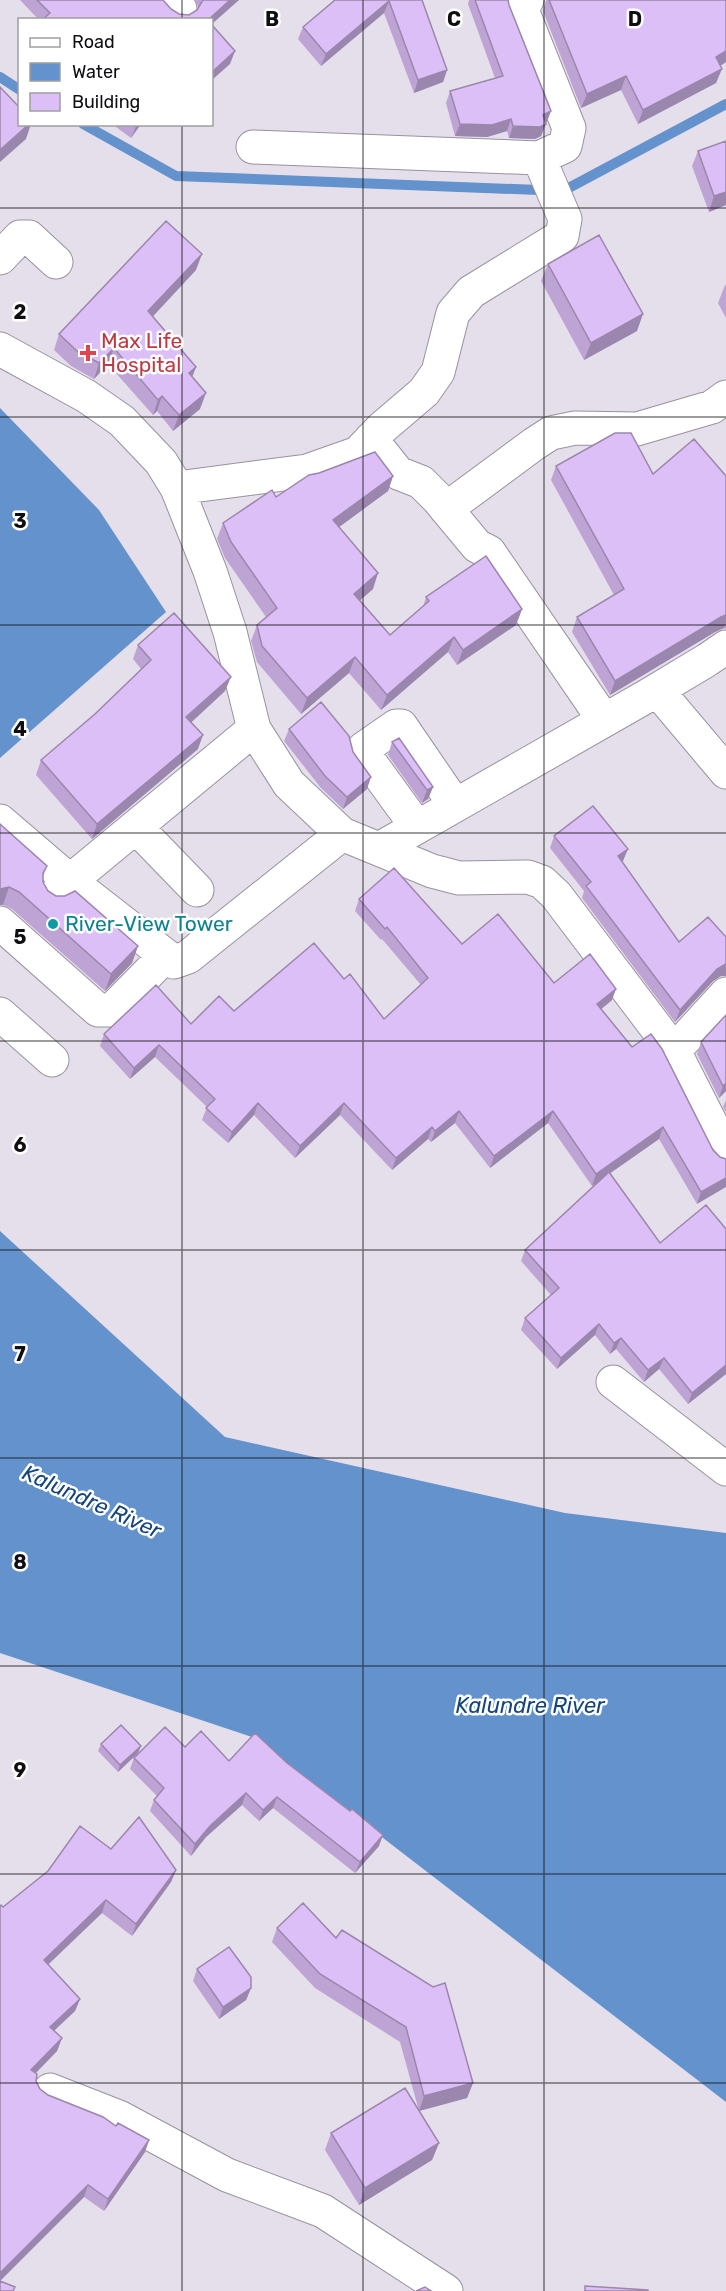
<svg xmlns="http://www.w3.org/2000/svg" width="726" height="2291" viewBox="0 0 726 2291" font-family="Rubik,sans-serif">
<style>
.water{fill:#6392cd}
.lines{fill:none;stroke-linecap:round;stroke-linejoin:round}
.stream{stroke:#6392cd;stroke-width:10}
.minor-casing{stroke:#98929e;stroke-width:35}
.minor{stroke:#fff;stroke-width:33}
.wall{fill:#bea4d4}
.shaded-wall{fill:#9b86ad}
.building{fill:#ddbff7;stroke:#9b86ad;stroke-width:1.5}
.grid{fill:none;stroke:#100e12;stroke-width:1.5;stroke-opacity:0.55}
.health-dot{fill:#e0444e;stroke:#fff;stroke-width:2}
.culture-dot{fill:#0f9aa8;stroke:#fff;stroke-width:2}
.labels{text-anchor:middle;stroke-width:5;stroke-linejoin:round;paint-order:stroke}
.health-label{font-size:21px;fill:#be3a42;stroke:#fff;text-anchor:start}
.culture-label{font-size:21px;fill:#0d838f;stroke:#fff;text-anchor:start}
.water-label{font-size:22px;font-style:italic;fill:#16457c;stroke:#fff}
.grid-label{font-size:20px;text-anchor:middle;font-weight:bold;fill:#100e12;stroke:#fff;stroke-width:5;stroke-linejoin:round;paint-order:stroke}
</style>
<rect width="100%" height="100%" fill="#e5dfeb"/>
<path class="water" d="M0 408 99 510 166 612 0 758Z
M0 1231 225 1437 565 1513 726 1533V2102L252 1737 0 1653Z"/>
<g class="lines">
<path class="stream" d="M0 77 20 90
M83 124 176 176 563 191 726 104"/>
<defs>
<path id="minor" d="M172 0 180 9
M253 147 539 158 565 146 569 128 522 10 527 0
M0 258 20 237H29L56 262
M0 349 86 396 122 421 161 462 177 488 210 571 230 632 254 729 289 784 342 834 432 871 459 878 528 877 542 882 556 895 674 1051 726 1153
M371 439 398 473 421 482 438 499 477 546 489 552 604 720
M177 488 307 471 358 453 383 427 424 392 438 372 453 313 471 292 562 236 565 219 539 158
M446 509 534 444 551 433 575 428 637 429 712 407 726 397
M657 690 726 772
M0 821 70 881 254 729
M417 827 364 754 363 749 396 726H401L455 805
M137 828 197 890
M379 849 647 696 707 660 726 647
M55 895 70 881 174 962 188 957 342 834
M0 923 98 1010H112L164 957
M0 1014 52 1060
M674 1051 726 994
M613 1382 726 1469
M50 2090 119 2117 227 2175 323 2211 446 2291"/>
</defs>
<use href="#minor" class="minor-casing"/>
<use href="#minor" class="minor"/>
</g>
<path class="wall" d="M20 0H163L171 9 179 14 189 15 198 9V6L194 0H239L212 20H39Z
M335 0H422L447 70 443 82 414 93 384 13 321 66 298 39 303 27Z
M469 0H508L509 5 551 111 541 136 535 139 509 138 507 131 487 137 455 136 446 103 450 91 495 78 468 4Z
M546 0H726V62L720 66 716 83 638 124 621 90 581 108 543 11Z
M112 124H141L131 138Z
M726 141V205L709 212 692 166 698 151Z
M548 264 637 331 584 360 541 281Z
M196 270 153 316 196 367 192 377 200 409 173 431 157 411 153 415 108 364 94 379 71 366 54 350 59 334Z
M725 285H726V318L718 303Z
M556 466 653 474 726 476V629L724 628 715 632 610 695 572 632 577 617 614 595 551 480Z
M393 476 388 491 339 527 373 589 360 600 390 635 423 607 426 597 522 609 516 625 457 665 448 652 381 710 349 673 301 714 257 662 251 641 257 625 266 617 225 558 217 539 223 523 276 497Z
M138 645 225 691 191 722 198 749 92 839 36 775 41 760 95 714 141 669 133 659Z
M289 729 367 789 343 809 321 788 284 741Z
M392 742 433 787 428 799 422 803 388 755Z
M0 824 47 866 43 877V882L48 891 138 946 132 963 105 991 12 909 3 905H0Z
M554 836 623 861 622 862 679 942 721 976 713 981 675 1022 582 898 584 891 550 848Z
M359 899 554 983 612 1000 601 1009 720 1157 697 1204 659 1139 610 1173 660 1243 726 1229V1374L688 1404 659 1369 644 1382 616 1349 610 1354 595 1335 557 1369 521 1330 525 1318 551 1295 521 1261 525 1250 605 1177 592 1186 548 1123 490 1168 455 1123 431 1142 428 1139 392 1170 340 1115 295 1158 254 1115 228 1143 202 1120 207 1107 155 1057 130 1079 100 1046 104 1034 191 1024 344 979 384 1019 421 985 382 939 381 940 355 911Z
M701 1042 726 1091 719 1098 697 1054Z
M726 1100V1112L723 1107Z
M101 1744 141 1746 138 1753 118 1772 98 1751Z
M185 1747 229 1761 287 1763 379 1846 355 1873 273 1808 259 1821 242 1805 206 1837 191 1856 150 1811 154 1800 157 1796 130 1769 134 1758Z
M111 1849 176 1870 171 1882 132 1936 102 1913 48 1965 80 1999 75 2011 54 2031 62 2038 57 2051 36 2073V2081L40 2089 48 2095 116 2126 149 2140 145 2152 104 2211 84 2197 0 2281 3 1907Z
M303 1903 473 2083 467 2098 419 2111 400 2042 315 1988 272 1942 277 1928Z
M197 1969 251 1988 246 2000 219 2019 193 1981Z
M331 2133 439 2143 432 2160 359 2205 325 2150Z"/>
<path class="shaded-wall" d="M230 0H239L212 24V20H208Z
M389 1 384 13 321 66 326 54Z
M235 51 230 64 212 80V72Z
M726 51V62L711 72 716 57Z
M722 69 716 83 638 124 643 110Z
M447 70 443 82 414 93 418 80Z
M626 76 621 90 581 108 587 94Z
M551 111 541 136 535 139 509 138 513 126Z
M511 119 507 131 487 137 455 136 460 124Z
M29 124H31L26 139 0 162V150Z
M137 124H141L131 138Z
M726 192V205L709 212 714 196Z
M202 254 196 270 143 327 148 311Z
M643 314 637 331 584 360 591 343Z
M114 348 108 364 94 379 99 363Z
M196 367 190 382 189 373Z
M206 393 200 409 173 431 179 415Z
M162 396 157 411 153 415 158 400Z
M393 476 388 491 327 536 333 520Z
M378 573 373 589 349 610 354 594Z
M522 609 516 625 457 665 463 650Z
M726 615V623L724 628 715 632 610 695 615 681 721 617Z
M454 637 448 652 381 710 387 695Z
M355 657 349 673 301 714 307 698Z
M231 677 225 691 181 732 186 717Z
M203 735 198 749 92 839 97 824Z
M371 777 367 789 343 809 347 797Z
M433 787 428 799 422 803 427 790Z
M628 849 623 861 614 868 618 856Z
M9 887 3 905H0V889Z
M138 946 132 963 105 991 111 974Z
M726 964V976H721L713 981 675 1022 680 1010 717 969Z
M616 989 612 1000 593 1016 597 1004Z
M159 1045 155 1057 130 1079 134 1068Z
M726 1083V1091L719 1098 723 1086Z
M258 1103 254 1115 228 1143 232 1132Z
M344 1103 340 1115 295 1158 300 1146Z
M459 1111 455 1123 431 1142 435 1131Z
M553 1111 548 1123 490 1168 494 1156Z
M432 1127 428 1139 392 1170 396 1158Z
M663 1127 659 1139 592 1186 596 1174Z
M726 1178V1187L697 1204 701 1192Z
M599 1324 595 1335 557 1369 561 1358Z
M621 1338 616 1349 610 1354 614 1343Z
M664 1358 659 1369 644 1382 648 1370Z
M726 1365V1374L688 1404 692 1393Z
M141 1746 138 1753 118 1772 120 1765Z
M246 1793 242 1805 206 1837 191 1856 195 1844 210 1826Z
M277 1797 273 1808 259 1821 263 1810Z
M383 1835 379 1846 355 1873 360 1862Z
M176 1870 171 1882 132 1936 136 1924Z
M106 1900 102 1913 39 1973 44 1960Z
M251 1988 246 2000 219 2019 223 2007Z
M80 1999 75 2011 45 2039 50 2027Z
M62 2038 57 2051 27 2082 31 2070Z
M473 2083 467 2098 419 2111 424 2096Z
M149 2140 145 2152 104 2211 108 2199Z
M439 2143 432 2160 359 2205 365 2188Z
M88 2185 84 2197 0 2281V2273Z"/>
<path class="building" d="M37 0H163L171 9 179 14 189 15 197 10 203 0H230L208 20H42L50 13Z
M335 0H422L447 70 418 80 389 1 326 54 303 27Z
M475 0H508L509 5 551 111 543 115 546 124 540 127 513 126 511 119 492 125 460 124 450 91 503 76Z
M549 0H726V51L716 57 722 69 643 110 626 76 587 94Z
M212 25 235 51 212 72Z
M0 87 20 108V124H29L0 150Z
M726 141V192L714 196 698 151Z
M166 221 202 254 148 311 196 367 189 373 206 393 179 415 162 396 158 400 114 348 99 363 77 351 59 334Z
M599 235 643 314 591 343 548 264Z
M615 433H631L653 474 694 439 726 476V615L721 617 615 681 577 617 624 589 556 466Z
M375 452 393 476 333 520 378 573 354 594 390 635 429 601 426 597 486 556 522 609 463 650 454 637 387 695 355 657 307 698 262 646 257 625 277 608 231 542 223 523 272 490 276 497 309 475 319 473Z
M174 613 231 677 186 717 203 735 97 824 41 760 95 714 151 660 138 645Z
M321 702 349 736 353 752 371 777 347 797 325 776 289 729Z
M399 738 433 787 427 790 392 742Z
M593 806 628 849 618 856 679 942 708 917 726 937V964L717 969 680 1010 586 886 591 882 554 836Z
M0 824 47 866 43 873V882L48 891 56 896H65L75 891 138 946 111 974 19 892 9 887 0 889Z
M394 868 462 944 498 914 554 983 590 954 616 989 597 1004 632 1047 651 1034 662 1049 713 1150 720 1157 726 1159V1178L701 1192 663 1127 596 1174 553 1111 494 1156 459 1111 435 1131 432 1127 396 1158 344 1103 300 1146 258 1103 232 1132 206 1108 215 1099 159 1045 134 1068 104 1034 156 985 191 1024 219 996 234 1011 314 943 344 979 350 974 384 1019 428 978 387 927 385 929 359 899Z
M726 1015V1083L723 1086 701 1042Z
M609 1172 660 1243 706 1205 726 1229V1365L692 1393 664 1358 648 1370 621 1338 614 1343 599 1324 561 1358 525 1318 559 1288 525 1250Z
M121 1725 141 1746 120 1765 101 1744Z
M165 1727 185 1747 201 1731 229 1761 255 1733 287 1763 350 1811 352 1809 383 1835 360 1862 277 1797 263 1810 246 1793 210 1826 195 1844 154 1800 164 1788 134 1758Z
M139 1817 176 1870 136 1924 106 1900 44 1960 80 1999 50 2027 62 2038 31 2070 37 2074 36 2081 40 2089 48 2095 103 2117 116 2126 118 2123 149 2140 108 2199 88 2185 0 2273V1906L1 1905 3 1907 48 1871 80 1826 111 1849Z
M303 1903 336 1938 342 1930 433 1987 445 1983 473 2083 424 2096 406 2027 320 1974 277 1928Z
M229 1947 251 1977V1988L223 2007 197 1969Z
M405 2088 439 2143 365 2188 331 2133Z
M0 2281 15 2287 13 2291H0Z
M585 2286 648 2290V2291H585Z
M425 2287 431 2291H416Z"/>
<path class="grid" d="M182 0V20M363 0V2291M544 0V2291M182 124V2291M0 208H726M0 417H726M0 625H726M0 833H726M0 1041H726M0 1250H726M0 1458H726M0 1666H726M0 1874H726M0 2083H726"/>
<path class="health-dot" d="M85 344h6v6h6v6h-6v6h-6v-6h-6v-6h6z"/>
<circle class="culture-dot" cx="53" cy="924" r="6"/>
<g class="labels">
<g class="health-label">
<text x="101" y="348">Max Life<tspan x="101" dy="24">Hospital</tspan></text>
</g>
<g class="culture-label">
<text x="65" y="931">River-View Tower</text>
</g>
<g class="water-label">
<text transform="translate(92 1501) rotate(24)" y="8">Kalundre River</text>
<text x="530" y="1713">Kalundre River</text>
</g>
</g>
<g class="grid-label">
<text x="272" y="26">B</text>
<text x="454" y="26">C</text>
<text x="635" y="26">D</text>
<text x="20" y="319">2</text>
<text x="20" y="528">3</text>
<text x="20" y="736">4</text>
<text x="20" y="944">5</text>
<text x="20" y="1152">6</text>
<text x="20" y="1361">7</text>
<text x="20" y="1569">8</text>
<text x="20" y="1777">9</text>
</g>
<rect x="18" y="18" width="195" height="108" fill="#ffffff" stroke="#9f9fa0" stroke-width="1.5"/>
<rect x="30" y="38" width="30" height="9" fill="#ffffff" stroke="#9f9fa0" stroke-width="1.5"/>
<text x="72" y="48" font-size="18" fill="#100e12">Road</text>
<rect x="30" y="63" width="30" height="18" fill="#6392cd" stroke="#9f9fa0" stroke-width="1.5"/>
<text x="72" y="78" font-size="18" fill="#100e12">Water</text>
<rect x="30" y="93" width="30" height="18" fill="#ddbff7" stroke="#9f9fa0" stroke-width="1.5"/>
<text x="72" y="108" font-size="18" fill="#100e12">Building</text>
</svg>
